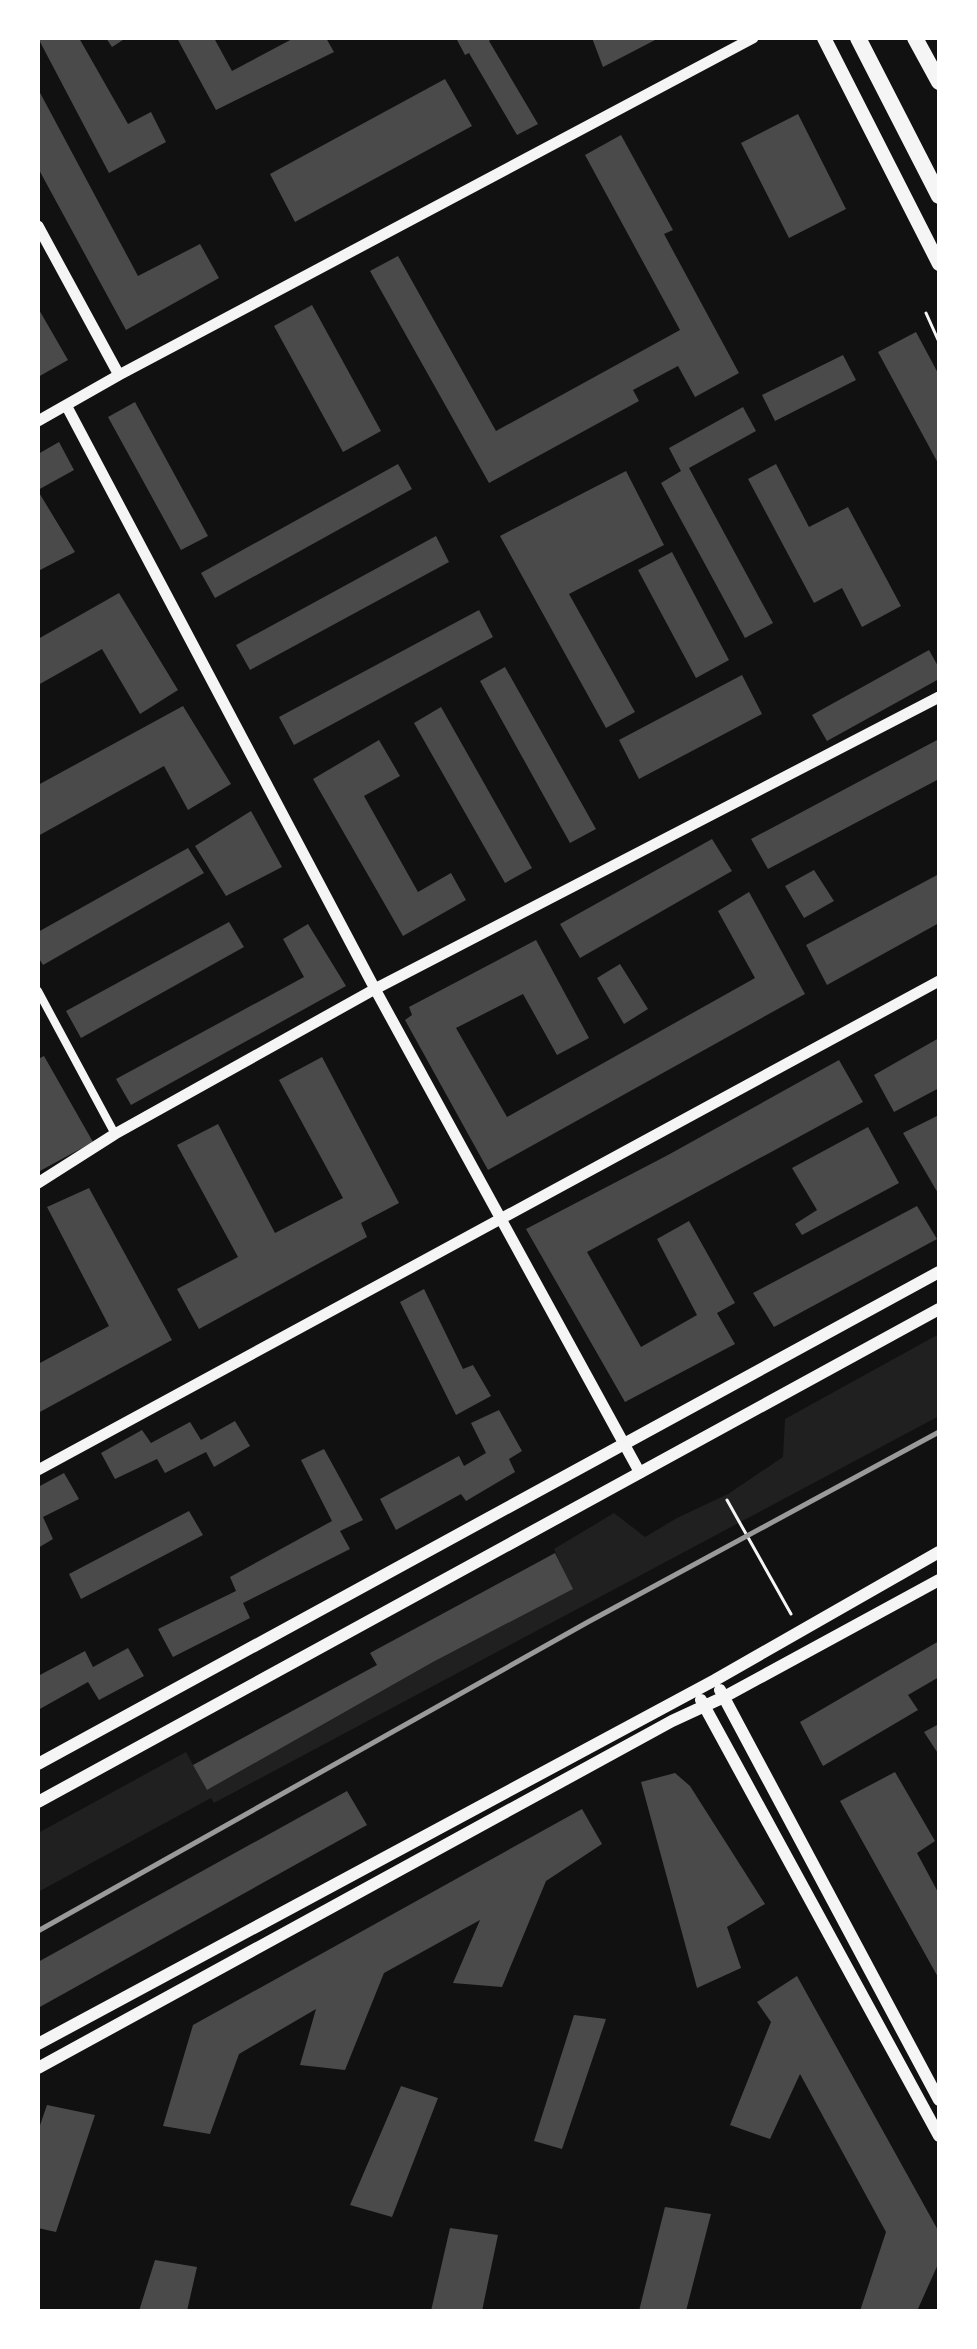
<svg xmlns="http://www.w3.org/2000/svg" width="977" height="2349" viewBox="0 0 977 2349" font-family="'DejaVu Sans',sans-serif">
<style>
.green{fill:#202020}
.building{fill:#4a4a4a}
.lines{fill:none;stroke-linecap:round;stroke-linejoin:round}
.path{stroke:#f5f5f5;stroke-width:3}
.minor{stroke:#f5f5f5;stroke-width:8}
.tertiary{stroke:#f5f5f5;stroke-width:11}
.secondary{stroke:#f5f5f5;stroke-width:12}
.primary{stroke:#f5f5f5;stroke-width:14}
.trunk{stroke:#f5f5f5;stroke-width:16}
.rail{stroke:#9a9a9a;stroke-width:5}
</style>
<rect width="100%" height="100%" fill="#111"/>
<path class="green" d="M939 1334V1416L214 1803 211 1798 38 1892V1833L186 1752 207 1790 433 1662 572 1589 554 1549 614 1513 645 1537 677 1518 728 1494 783 1457 785 1419Z"/>
<path class="building" d="M38 38H79L128 124 151 112 166 142 109 173Z
M106 38H126L112 47Z
M177 38H214L232 71 294 38H326L334 52 216 110Z
M456 38H493L489 41 538 124 517 135 469 53 465 55Z
M592 38H659L603 67Z
M445 79 472 126 295 222 270 174Z
M38 89 138 276 200 244 219 278 126 330 38 168Z
M798 114 846 209 789 238 741 143Z
M621 135 673 230 664 234 739 373 695 397 678 366 633 390 639 401 489 483 370 271 398 256 496 431 680 330 585 155Z
M312 305 381 431 343 452 274 326Z
M38 308 68 360 38 377Z
M916 332 939 375V465L878 352Z
M843 355 856 380 775 421 762 395Z
M135 402 208 536 181 550 108 417Z
M743 407 756 431 689 468 773 623 745 638 661 483 681 471 669 448Z
M59 442 74 470 38 490V454Z
M398 464 412 489 215 598 201 573Z
M776 464 809 527 848 507 901 606 862 627 842 588 814 603 748 479Z
M626 471 664 545 569 594 635 712 606 728 500 536Z
M38 491 75 552 40 570 38 567Z
M436 536 449 562 250 670 236 645Z
M672 552 729 660 696 678 638 570Z
M119 593 178 690 140 714 102 649 38 685V639Z
M479 610 493 637 294 745 279 717Z
M929 650 939 668V679L827 741 812 715Z
M505 667 596 829 570 843 480 681Z
M742 675 762 714 639 779 619 740Z
M183 706 231 784 188 810 164 766 38 836V785Z
M441 707 532 868 505 883 414 723Z
M939 739V779L768 869 751 839Z
M379 740 400 776 364 796 418 892 451 873 466 900 403 936 313 779Z
M251 811 282 867 226 896 195 846Z
M712 839 732 871 580 958 560 924Z
M188 848 204 873 43 965 38 957V932Z
M814 870 834 901 804 918 785 886Z
M939 874V923L827 985 806 945Z
M749 892 805 994 488 1170 405 1020 412 1015 409 1007 536 940 589 1038 557 1055 523 994 456 1028 507 1117 755 978 718 911Z
M229 922 244 947 81 1038 66 1011Z
M308 924 346 986 131 1105 116 1079 304 977 283 939Z
M620 964 648 1009 624 1024 597 978Z
M939 1038V1088L894 1112 874 1075Z
M44 1056 93 1142 38 1172V1059Z
M322 1057 399 1203 361 1223 367 1237 199 1329 177 1289 238 1257 177 1145 218 1124 275 1233 343 1198 279 1080Z
M839 1060 863 1102 587 1252 641 1347 697 1315 657 1239 689 1221 735 1303 717 1313 735 1344 625 1402 526 1229 668 1155Z
M939 1115V1195L903 1133Z
M868 1127 899 1183 802 1235 795 1224 817 1210 792 1168Z
M89 1188 172 1340 38 1413V1364L109 1326 47 1207Z
M917 1206 937 1239 774 1327 753 1293Z
M424 1289 463 1369 473 1365 491 1396 456 1415 400 1302Z
M499 1410 522 1451 509 1459 515 1472 466 1501 461 1494 396 1530 380 1499 459 1456 464 1466 486 1453 471 1423Z
M235 1421 250 1446 214 1467 206 1452 165 1473 157 1459 115 1479 101 1453 142 1430 151 1443 190 1422 201 1440Z
M324 1449 363 1520 340 1531 350 1549 243 1603 250 1618 173 1657 158 1629 236 1591 230 1577 332 1521 301 1460Z
M64 1473 79 1499 43 1517 53 1539 38 1548V1487Z
M189 1511 203 1535 81 1599 69 1574Z
M555 1553 573 1589 433 1662 207 1790 193 1765 377 1665 370 1653Z
M939 1641V1677L908 1695 918 1710 823 1766 800 1722Z
M128 1648 144 1676 99 1700 88 1682 38 1710V1676L85 1651 93 1667Z
M939 1724V1755L924 1732Z
M895 1772 935 1841 917 1853 939 1894V1979L840 1801Z
M675 1773 690 1786 765 1904 727 1927 741 1968 697 1988 641 1782Z
M347 1791 367 1825 38 2008V1962Z
M582 1809 602 1844 546 1881 502 1987 453 1983 480 1920 384 1973 345 2070 300 2065 316 2009 239 2054 210 2134 163 2126 193 2025Z
M797 1976 939 2232V2262L917 2311H860L886 2232 800 2074 770 2139 730 2125 771 2022 757 2002Z
M574 2015 606 2019 562 2149 534 2141Z
M401 2086 438 2098 392 2217 350 2205Z
M47 2105 95 2115 56 2232 38 2228V2131Z
M665 2207 711 2214 686 2311H639Z
M450 2228 498 2235 482 2311H431Z
M155 2260 197 2267 187 2311H139Z"/>
<g class="lines">
<path class="path" d="M926 313 939 342
M727 1500 791 1614"/>
<path class="minor" d="M38 991 115 1134"/>
<path class="tertiary" d="M38 226 119 375
M66 405 375 989 640 1473
M38 421 119 375 753 38
M38 1183 115 1134 375 989 939 697
M38 1470 939 981"/>
<path class="secondary" d="M720 1690 939 2100
M701 1700 939 2136
M38 1764 939 1272
M38 1802 939 1309
M38 2044 715 1680 939 1552
M38 2068 672 1721 724 1697 939 1580"/>
<path class="primary" d="M824 38 939 264"/>
<path class="trunk" d="M858 38 939 196
M915 38 939 82"/>
<path class="rail" d="M38 1931 588 1622 939 1432"/>
</g>
<rect width="977" height="2349" fill="none" stroke="#ffffff" stroke-width="80"/>
</svg>
